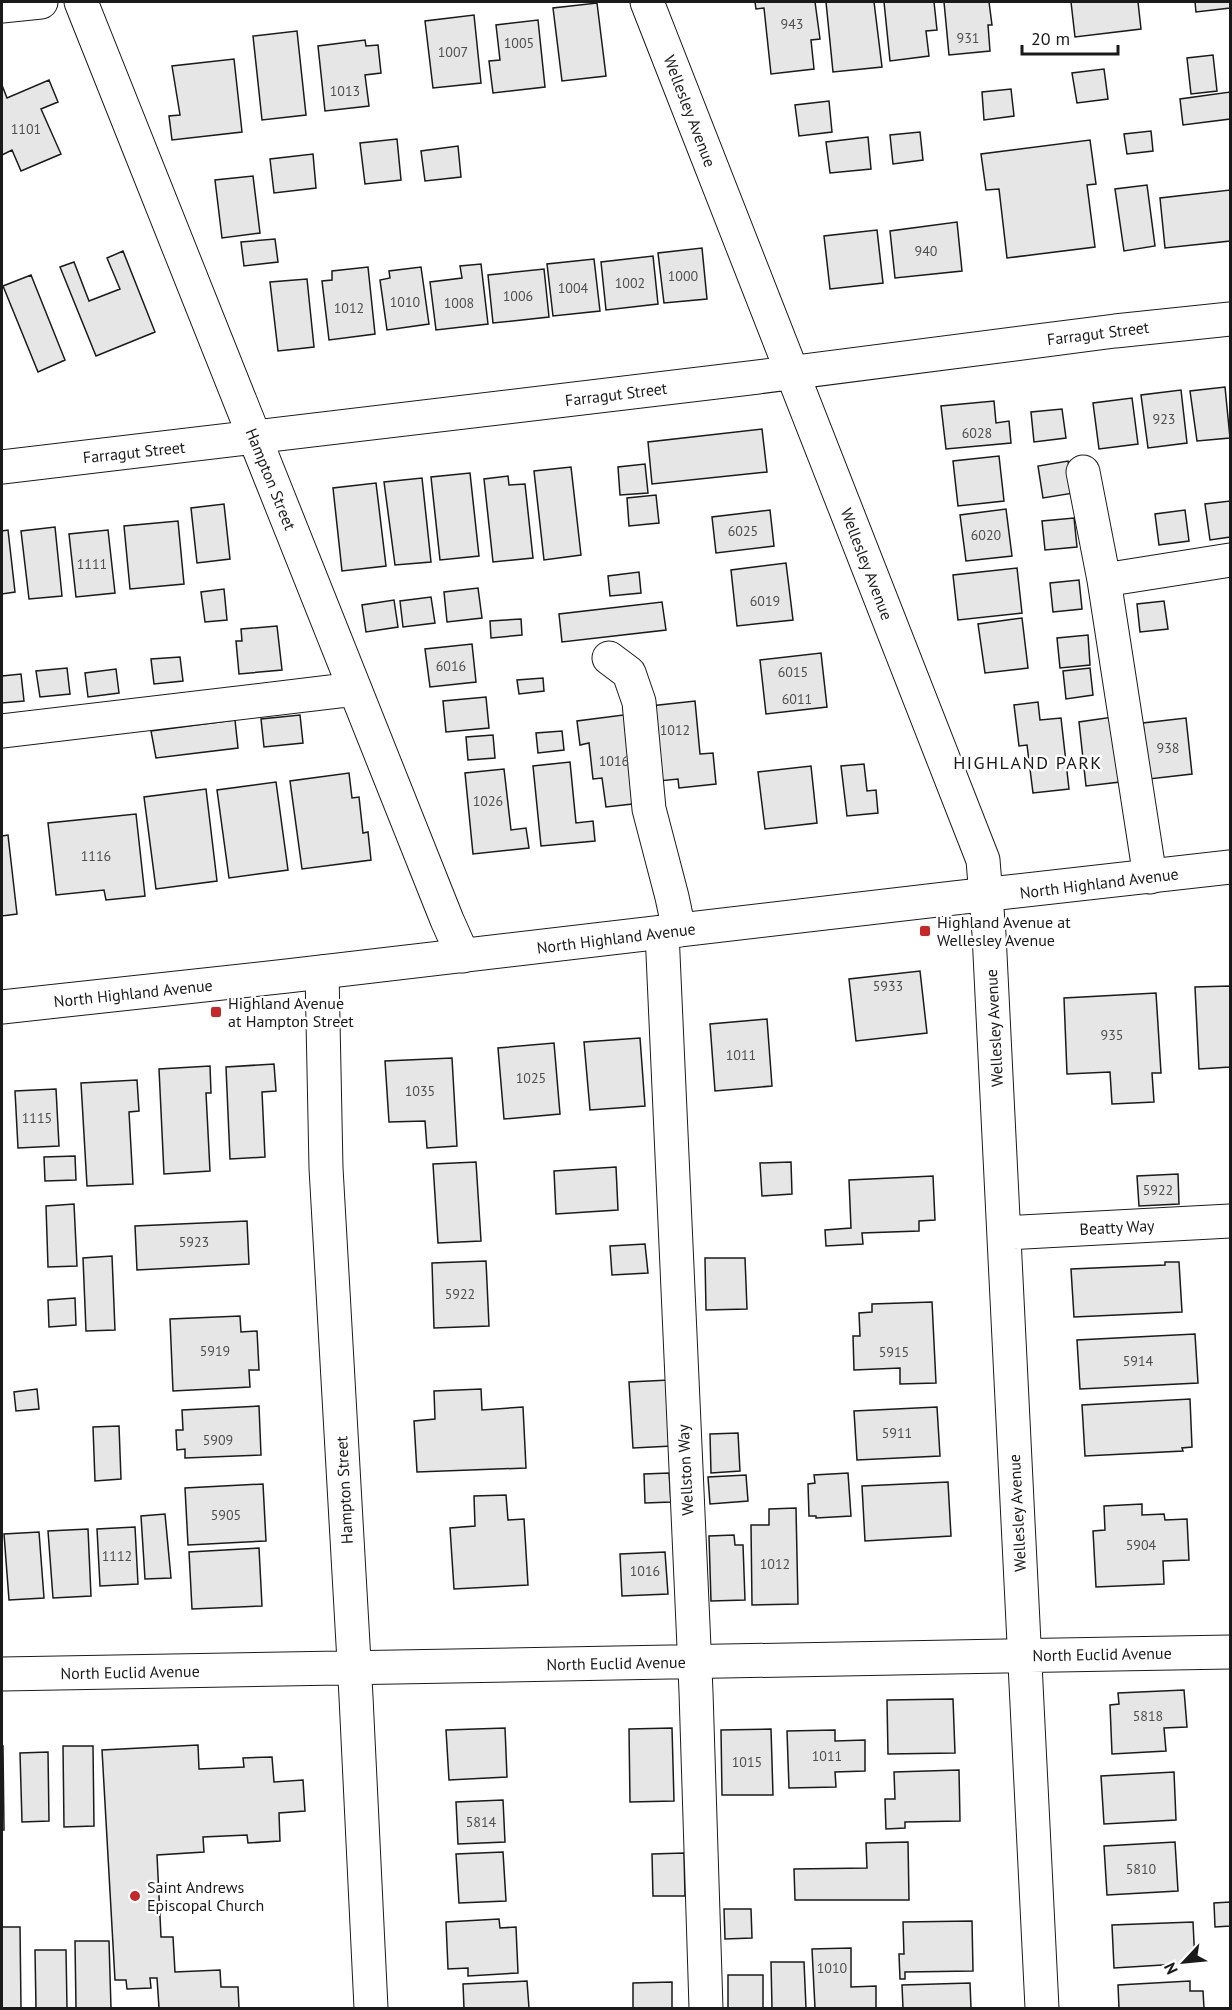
<svg xmlns="http://www.w3.org/2000/svg" width="1232" height="2010" viewBox="0 0 1232 2010" font-family="'PT Sans',sans-serif">
<style>
.building{fill:#e6e6e6;stroke:#1a1a1a;stroke-width:1.5}
.lines{fill:none;stroke-linecap:round;stroke-linejoin:round}
.minor-casing{stroke:#1a1a1a;stroke-width:35}
.major-casing{stroke:#1a1a1a;stroke-width:35}
.minor{stroke:#fff;stroke-width:33}
.major{stroke:#fff;stroke-width:33}
.poi-dot{fill:#c62828;stroke:#fff;stroke-width:2}
.labels{text-anchor:middle;stroke-width:4.5;stroke-linejoin:round;paint-order:stroke}
.number-label{font-size:14px;fill:#4d4d4d}
.street-label{font-size:16px;fill:#1a1a1a;stroke:#fff}
.poi-label{font-size:16px;fill:#1a1a1a;stroke:#fff;text-anchor:start}
.neighbourhood-label{font-size:18px;letter-spacing:1.5px;fill:#1a1a1a;stroke:#fff}
</style>
<rect width="100%" height="100%" fill="#fff"/>
<path class="building" d="M755 2H815L820 39 811 40 814 69 771 74 764 8 756 9Z
M826 2H874L882 67 833 72Z
M884 2H934L937 30 926 31 929 56 890 61Z
M944 2H989L992 25H988L990 51 949 55Z
M1071 2H1138L1141 29 1075 37Z
M1195 2H1230V8L1196 12Z
M597 3 606 76 562 81 553 8Z
M474 15 481 83 433 88 425 21Z
M538 20 545 87 493 93 489 61 500 60 496 25Z
M297 31 306 115 262 120 253 36Z
M365 40 366 46 378 45 381 73 365 75 369 106 325 111 318 46Z
M1213 55 1217 91 1191 94 1187 58Z
M234 59 242 132 172 140 169 116 180 115 172 66Z
M1104 69 1108 99 1077 103 1072 73Z
M49 80 58 102 41 109 61 154 21 171 12 150 2 155V85L7 98Z
M1011 89 1014 116 984 120 982 92Z
M1230 92V119L1183 125 1180 99Z
M829 101 832 132 799 136 795 105Z
M1151 131 1153 151 1127 154 1124 134Z
M920 132 923 160 893 164 890 135Z
M868 137 871 169 830 173 826 142Z
M397 139 401 180 365 184 360 143Z
M1090 140 1096 184 1087 185 1095 247 1007 258 999 189 986 190 981 154Z
M458 146 461 177 425 181 421 151Z
M313 154 316 188 274 193 270 159Z
M253 176 260 233 222 238 215 180Z
M1147 185 1155 246 1124 251 1115 189Z
M1230 190V241L1165 248 1160 198Z
M957 222 962 271 895 278 890 231Z
M877 230 883 283 830 289 824 236Z
M275 239 278 262 244 266 241 242Z
M702 248 707 299 664 303 658 253Z
M123 251 155 332 96 356 60 267 74 262 89 301 120 289 107 258Z
M653 256 658 304 606 310 601 262Z
M594 259 600 311 553 316 547 264Z
M481 264 488 324 436 330 430 282 462 278 460 266Z
M368 267 375 334 329 340 322 281 332 280V271Z
M421 267 429 324 387 330 380 280 390 278 389 271Z
M544 269 549 317 493 323 488 275Z
M31 275 65 360 38 372 3 286Z
M307 279 314 347 278 351 270 282Z
M1225 387 1230 438 1197 441 1190 391Z
M1181 390 1187 443 1148 448 1141 395Z
M1132 398 1138 444 1099 449 1093 403Z
M994 401 996 423 1009 421 1011 443 946 449 941 406Z
M1062 409 1066 438 1034 442 1031 412Z
M762 429 767 472 652 484 648 442Z
M999 456 1004 501 958 506 953 461Z
M1068 461 1074 493 1043 498 1038 466Z
M645 464 648 493 620 495 618 467Z
M571 467 581 555 544 560 534 471Z
M470 473 479 556 440 560 431 477Z
M508 476 509 485 525 484 533 558 493 562 484 479Z
M422 478 431 562 395 565 384 482Z
M376 483 386 566 342 571 333 488Z
M656 495 659 523 629 526 627 498Z
M1230 501V537L1210 540 1205 504Z
M224 504 230 559 197 563 191 508Z
M1006 509 1012 556 966 561 960 515Z
M770 510 774 546 716 553 712 517Z
M1185 510 1189 541 1159 545 1155 514Z
M1074 518 1077 547 1045 550 1042 521Z
M178 521 184 584 130 589 124 526Z
M55 527 62 596 29 599 21 531Z
M8 530 15 592 2 594V531Z
M108 530 115 593 76 597 69 534Z
M786 563 793 620 737 626 731 570Z
M1017 568 1022 613 958 620 953 575Z
M639 572 641 593 610 596 608 576Z
M1079 580 1082 609 1053 612 1050 583Z
M478 588 482 618 447 622 444 592Z
M224 589 227 620 205 622 201 592Z
M431 597 435 623 403 627 400 601Z
M394 600 398 627 366 632 362 605Z
M1164 601 1168 629 1140 632 1137 604Z
M662 602 666 630 562 642 559 614Z
M1022 618 1028 668 985 673 978 624Z
M521 619 522 635 491 638 490 621Z
M277 626 282 670 239 674 236 641H242L241 629Z
M1088 635 1090 665 1060 668 1057 638Z
M472 644 476 682 430 687 425 649Z
M821 653 827 707 766 714 760 660Z
M180 657 183 681 154 684 151 659Z
M67 668 70 694 40 697 36 671Z
M1090 668 1093 695 1066 699 1063 671Z
M116 669 119 693 88 697 85 673Z
M21 674 24 701 2 703V676Z
M543 678 544 691 519 694 517 680Z
M486 697 489 728 446 732 443 701Z
M695 701 700 754 713 753 716 784 679 788 678 779 659 781 650 706Z
M1038 702 1040 720 1061 718 1069 789 1033 793 1027 745 1019 746 1014 705Z
M631 714 641 803 606 807 602 778 593 779 589 743 580 745 577 721Z
M300 715 303 743 264 747 261 719Z
M1113 717 1120 782 1086 786 1079 722Z
M1186 718 1192 774 1149 779 1143 723Z
M235 720 238 748 156 758 151 731Z
M562 731 564 750 538 753 536 733Z
M493 735 495 758 468 760 466 737Z
M570 762 576 823 593 821 595 841 541 846 533 766Z
M864 764 867 791 876 790 878 813 847 816 841 766Z
M811 766 817 823 765 829 758 772Z
M504 769 511 830 526 828 529 848 473 854 465 773Z
M349 773 352 798 359 797 363 833 368 832 371 860 302 869 290 781Z
M276 782 288 870 229 878 217 790Z
M206 789 217 881 156 889 144 797Z
M136 814 145 896 106 900 104 890 56 895 48 823Z
M8 835 17 914 2 916V836Z
M920 971 927 1033 856 1041 849 979Z
M1230 986V1067L1199 1069 1195 987Z
M1156 993 1161 1073H1152L1154 1102 1112 1104 1110 1072 1067 1074 1064 998Z
M767 1019 772 1086 715 1091 710 1024Z
M640 1038 645 1106 590 1110 584 1042Z
M554 1043 560 1114 504 1119 498 1048Z
M452 1058 457 1146 427 1148 425 1121 389 1122 385 1061Z
M274 1064 276 1091 262 1092 265 1157 230 1159 226 1067Z
M210 1066 211 1093H206L210 1171 164 1174 159 1069Z
M137 1080 139 1111 129 1112 133 1184 87 1186 81 1083Z
M56 1089 59 1146 18 1148 15 1091Z
M75 1156 76 1180 45 1181 44 1157Z
M476 1162 481 1241 438 1243 433 1164Z
M791 1162 792 1194 762 1196 760 1163Z
M616 1167 618 1210 556 1214 554 1171Z
M1178 1174 1179 1204 1139 1206 1137 1176Z
M933 1176 935 1220 919 1221V1231L862 1233 863 1244 826 1246 825 1230 851 1228 849 1180Z
M74 1204 77 1266 48 1267 46 1206Z
M247 1221 249 1264 137 1270 135 1226Z
M645 1244 648 1273 612 1275 610 1246Z
M112 1256 115 1330 86 1331 83 1258Z
M705 1258H745L747 1309 706 1310Z
M486 1261 489 1326 434 1328 432 1263Z
M1165 1262H1179L1182 1312 1074 1317 1071 1269 1165 1265Z
M75 1298 76 1325 49 1327 48 1300Z
M932 1302 936 1383 900 1384V1368L854 1370 853 1336H860L859 1313 872 1312V1304Z
M240 1316 241 1332 257 1331 259 1370H249L250 1387 173 1391 170 1319Z
M1195 1334 1198 1383 1080 1389 1077 1340Z
M669 1380 672 1446 633 1448 629 1382Z
M37 1389 39 1409 16 1411 14 1392Z
M481 1389 482 1410 523 1407 526 1468 417 1472 414 1421 435 1419 434 1391Z
M1190 1399 1192 1447 1182 1448 1183 1451 1085 1456 1082 1405Z
M259 1406 261 1455 185 1458V1449L177 1450 176 1430H183L182 1410Z
M937 1407 940 1456 857 1460 854 1411Z
M119 1426 121 1479 95 1481 93 1427Z
M738 1433 740 1471 711 1473 710 1434Z
M669 1473 671 1502 645 1503 644 1474Z
M848 1473 851 1516 816 1518V1516H809L808 1484 815 1483 814 1475Z
M746 1475 748 1501 710 1504 708 1477Z
M948 1482 951 1536 865 1541 862 1486Z
M263 1484 266 1541 188 1545 185 1488Z
M506 1495 508 1520 524 1519 528 1585 454 1589 450 1528 475 1526 474 1496Z
M1142 1504V1515L1164 1514 1165 1520 1187 1519 1189 1560 1163 1561 1164 1584 1096 1587 1093 1531 1105 1530 1104 1506Z
M796 1508 798 1604 752 1605 751 1525H769V1509Z
M165 1514 171 1578 145 1579 141 1516Z
M135 1527 138 1584 100 1586 97 1529Z
M88 1529 91 1596 53 1598 48 1531Z
M39 1532 44 1598 9 1600 4 1534Z
M734 1535 735 1545H743L745 1600 711 1601 709 1536Z
M259 1548 262 1606 192 1609 189 1552Z
M665 1552 668 1594 622 1596 620 1554Z
M1184 1690 1187 1727 1164 1728 1166 1751 1112 1754 1110 1705 1119 1704 1118 1693Z
M953 1699 955 1753 888 1754 887 1700Z
M505 1728 507 1777 449 1780 446 1730Z
M672 1728 674 1801 630 1802 629 1729Z
M771 1729 773 1795H722L721 1730Z
M835 1730V1741L865 1740V1771L835 1772 836 1787 789 1788 787 1731Z
M198 1745 199 1769 244 1767 243 1758 272 1757 274 1782 303 1780 305 1811 279 1813 280 1841 248 1843 247 1835 203 1837 204 1852 157 1855 161 1937H173L175 1972 220 1970 221 1987H238L239 2008H159L157 1978H150L151 1988 127 1989 126 1980H115L102 1750Z
M2 1746H3L4 1830H2Z
M63 1746H93L94 1826 64 1827Z
M48 1752 49 1821 22 1822 20 1753Z
M959 1770 960 1821 905 1822V1828L886 1829 885 1799H895L894 1772Z
M1174 1772 1176 1820 1104 1824 1101 1776Z
M503 1800 505 1842 458 1844 456 1802Z
M908 1842 909 1900H795L794 1869 867 1868 866 1843Z
M1175 1842 1178 1891 1107 1895 1104 1846Z
M503 1852 506 1901 459 1903 456 1854Z
M684 1853 685 1896H653L652 1854Z
M1230 1902V1926L1215 1927 1214 1903Z
M724 1909H751L752 1938 725 1939Z
M499 1919 500 1928 516 1927 518 1973 468 1976V1968L448 1969 446 1922Z
M972 1921 973 1971 905 1972V1979H900L899 1954H904L903 1922Z
M1193 1922 1195 1963 1114 1968 1112 1925Z
M2 1927H20L21 2008H2Z
M75 1941H109L111 2008H76Z
M851 1948V1987L876 1986V2008H815L812 1949Z
M35 1950H66L67 2008H36Z
M771 1962H804L806 2008H772Z
M728 1975H763V2008H728Z
M527 1981 529 2008H464L463 1984Z
M1190 1981V1991H1203L1204 2008H1119L1118 1985Z
M672 1982V2008H633V1983Z
M970 1983 971 2008H903L902 1985Z"/>
<g class="lines">
<defs>
<path id="minor" d="M81 2 447 920 463 956
M647 2 983 860 989 934 1042 2008
M2 6 41 2
M2 467 758 377 1115 331 1230 319
M1083 472 1104 580 1150 877
M1104 580 1230 560
M609 658 629 673 639 702 649 809 672 897 679 930
M2 731 355 689
M662 932 696 1692 706 2008
M322 972 326 1168 356 1697 371 2008
M1004 1233 1230 1221
M2 1674 1230 1652"/>
<path id="major" d="M2 1007 287 976 954 898 1230 867"/>
</defs>
<use href="#minor" class="minor-casing"/>
<use href="#major" class="major-casing"/>
<use href="#minor" class="minor"/>
<use href="#major" class="major"/>
</g>
<g class="poi-dot">
<rect x="919" y="925" width="12" height="12" rx="3"/>
<rect x="210" y="1006" width="12" height="12" rx="3"/>
<circle cx="135" cy="1896" r="6"/>
</g>
<g class="labels">
<g class="number-label">
<text x="792" y="29">943</text>
<text x="968" y="43">931</text>
<text x="519" y="48">1005</text>
<text x="453" y="57">1007</text>
<text x="345" y="96">1013</text>
<text x="26" y="134">1101</text>
<text x="926" y="256">940</text>
<text x="683" y="281">1000</text>
<text x="630" y="288">1002</text>
<text x="573" y="293">1004</text>
<text x="518" y="301">1006</text>
<text x="405" y="307">1010</text>
<text x="459" y="308">1008</text>
<text x="349" y="313">1012</text>
<text x="1164" y="424">923</text>
<text x="977" y="438">6028</text>
<text x="743" y="536">6025</text>
<text x="986" y="540">6020</text>
<text x="92" y="569">1111</text>
<text x="765" y="606">6019</text>
<text x="451" y="671">6016</text>
<text x="793" y="677">6015</text>
<text x="797" y="704">6011</text>
<text x="675" y="735">1012</text>
<text x="1168" y="753">938</text>
<text x="614" y="766">1016</text>
<text x="488" y="806">1026</text>
<text x="96" y="861">1116</text>
<text x="888" y="991">5933</text>
<text x="1112" y="1040">935</text>
<text x="741" y="1060">1011</text>
<text x="531" y="1083">1025</text>
<text x="420" y="1096">1035</text>
<text x="37" y="1123">1115</text>
<text x="1158" y="1195">5922</text>
<text x="194" y="1247">5923</text>
<text x="460" y="1299">5922</text>
<text x="215" y="1356">5919</text>
<text x="894" y="1357">5915</text>
<text x="1138" y="1366">5914</text>
<text x="897" y="1438">5911</text>
<text x="218" y="1445">5909</text>
<text x="226" y="1520">5905</text>
<text x="1141" y="1550">5904</text>
<text x="117" y="1561">1112</text>
<text x="775" y="1569">1012</text>
<text x="645" y="1576">1016</text>
<text x="1148" y="1721">5818</text>
<text x="827" y="1761">1011</text>
<text x="747" y="1767">1015</text>
<text x="481" y="1827">5814</text>
<text x="1141" y="1874">5810</text>
<text x="832" y="1973">1010</text>
</g>
<g class="street-label">
<text transform="translate(690 111) rotate(69)" y="6">Wellesley Avenue</text>
<text transform="translate(1098 333) rotate(-7)" y="6">Farragut Street</text>
<text transform="translate(616 394) rotate(-7)" y="6">Farragut Street</text>
<text transform="translate(134 452) rotate(-6)" y="6">Farragut Street</text>
<text transform="translate(271 479) rotate(68)" y="6">Hampton Street</text>
<text transform="translate(867 564) rotate(69)" y="6">Wellesley Avenue</text>
<text transform="translate(1099 883) rotate(-7)" y="6">North Highland Avenue</text>
<text transform="translate(616 938) rotate(-7)" y="6">North Highland Avenue</text>
<text transform="translate(133 993) rotate(-6)" y="6">North Highland Avenue</text>
<text transform="translate(994 1028) rotate(-93)" y="6">Wellesley Avenue</text>
<text transform="translate(1117 1227) rotate(-3)" y="6">Beatty Way</text>
<text transform="translate(685 1470) rotate(-93)" y="6">Wellston Way</text>
<text transform="translate(344 1490) rotate(-93)" y="6">Hampton Street</text>
<text transform="translate(1017 1513) rotate(-93)" y="6">Wellesley Avenue</text>
<text transform="translate(1102 1654) rotate(-1)" y="6">North Euclid Avenue</text>
<text transform="translate(616 1663) rotate(-1)" y="6">North Euclid Avenue</text>
<text transform="translate(130 1672) rotate(-1)" y="6">North Euclid Avenue</text>
</g>
<g class="poi-label">
<text x="937" y="928">Highland Avenue at<tspan x="937" dy="18">Wellesley Avenue</tspan></text>
<text x="228" y="1009">Highland Avenue<tspan x="228" dy="18">at Hampton Street</tspan></text>
<text x="147" y="1893">Saint Andrews<tspan x="147" dy="18">Episcopal Church</tspan></text>
</g>
<g class="neighbourhood-label">
<text x="1028" y="769">HIGHLAND PARK</text>
</g>
</g>
<rect width="1232" height="2010" fill="none" stroke="#1a1a1a" stroke-width="6"/>
<g transform="translate(1184 1962) rotate(244)" stroke="#ffffff" stroke-width="4.5" paint-order="stroke">
<path d="M0-4.5L10 22L0 15L-10 22Z" fill="#1a1a1a"/>
<text y="-9" font-size="16" font-weight="bold" text-anchor="middle" fill="#1a1a1a">N</text>
</g>
<path d="M1022 45v9h96v-9" fill="none" stroke="#1a1a1a" stroke-width="3"/>
<text x="1031" y="45" font-size="18" fill="#1a1a1a" stroke="#ffffff" stroke-width="4.5" paint-order="stroke">20 m</text>
</svg>
